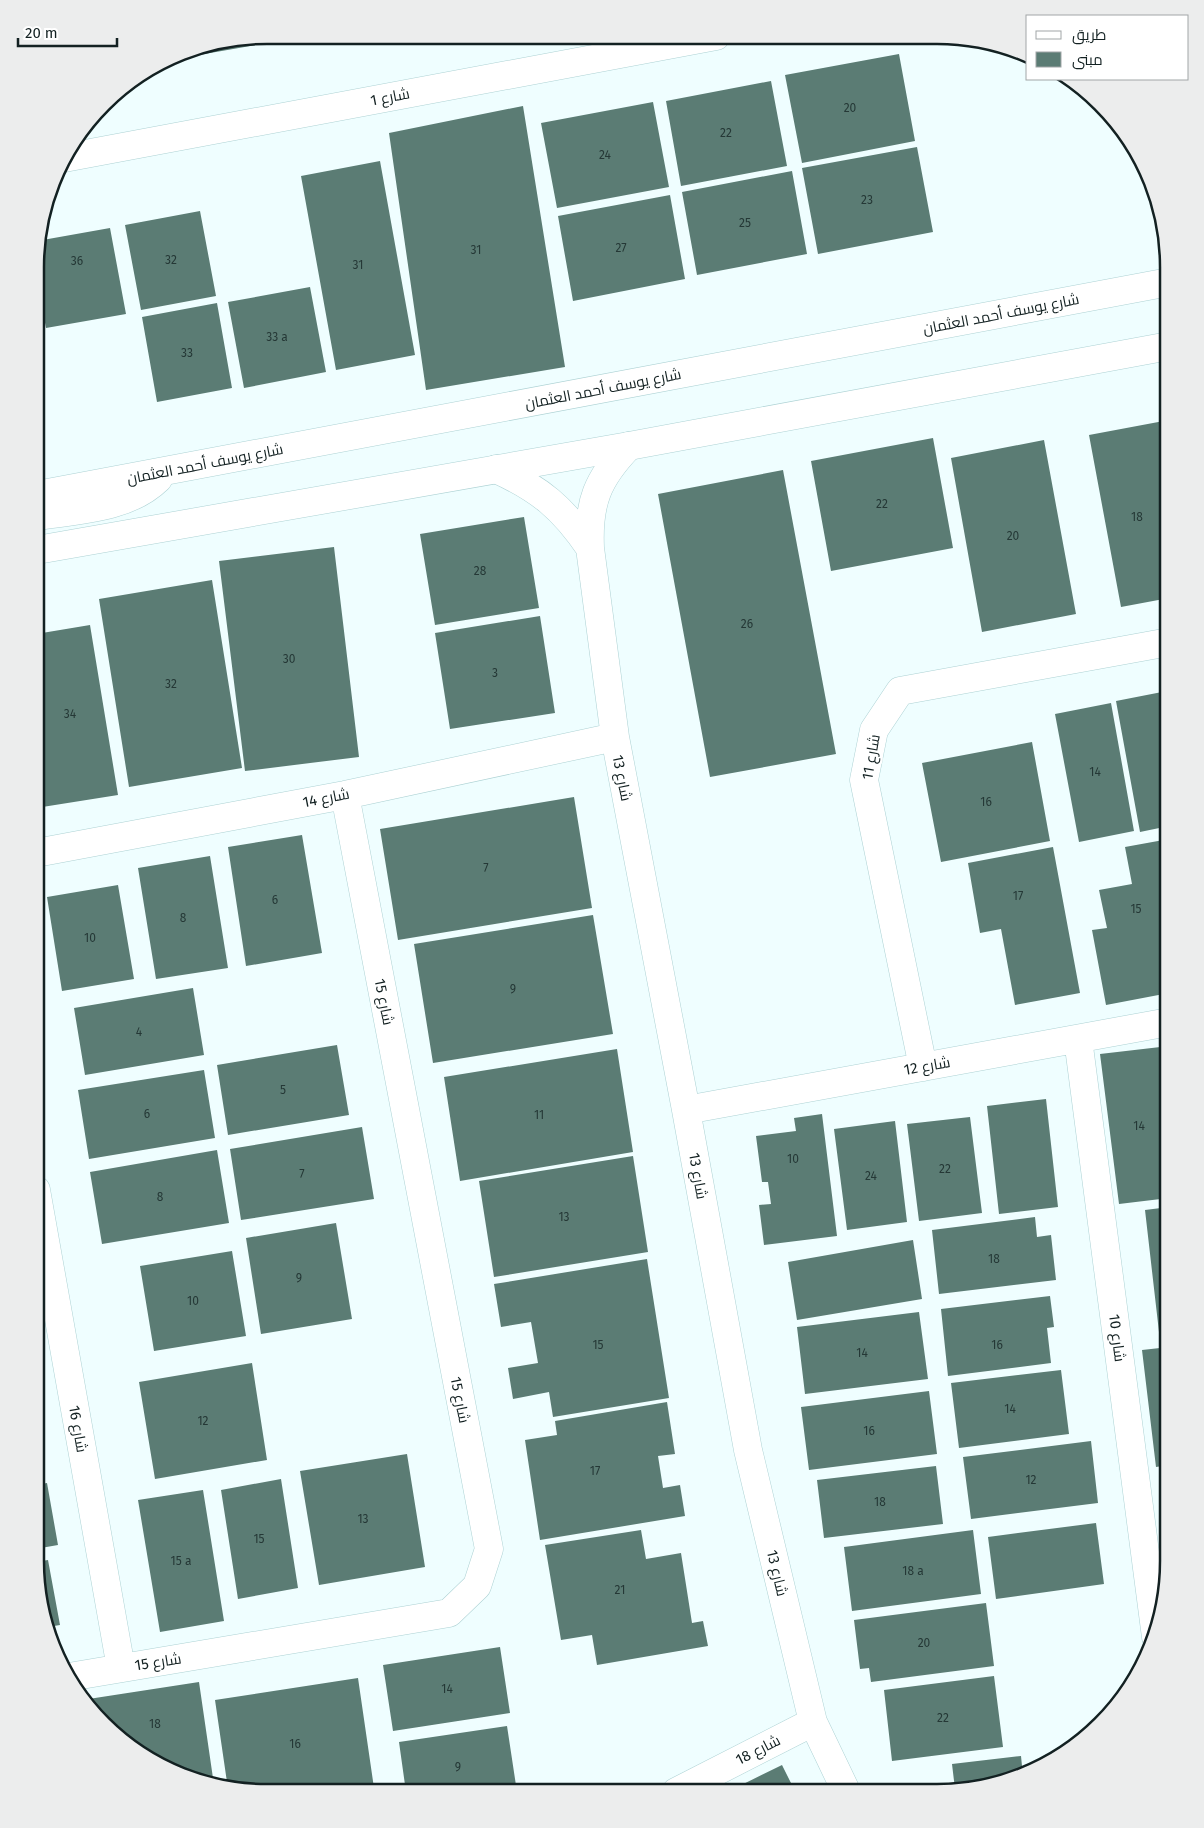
<svg xmlns="http://www.w3.org/2000/svg" width="1204" height="1828" viewBox="0 0 1204 1828" font-family="'Fira Sans',Cairo,sans-serif">
<style>
.building{fill:#5b7c74}
.lines{fill:none;stroke-linecap:round;stroke-linejoin:round}
.street-casing{stroke:#add2d4;stroke-width:29}
.secondary-casing{stroke:#add2d4;stroke-width:29}
.street{stroke:#fff;stroke-width:28}
.secondary{stroke:#fff;stroke-width:28}
.labels{text-anchor:middle;stroke-width:4.5;stroke-linejoin:round;paint-order:stroke}
.number-label{font-size:12px;fill:#253836}
.street-label{font-size:15px;fill:#132122;stroke:#fff}
.rim{fill:none;stroke:#132122;stroke-width:2.5}
</style>
<rect width="100%" height="100%" fill="#effeff"/>
<path class="building" d="M260 36 261 44 170 60 192 47Z
M899 54 915 141 802 163 785 75Z
M771 81 787 166 681 186 666 101Z
M653 102 669 187 557 208 541 123Z
M523 106 565 367 426 390 389 133Z
M917 147 933 232 818 254 802 168Z
M380 161 415 355 336 370 301 176Z
M792 171 807 254 697 275 682 192Z
M670 195 685 279 573 301 558 216Z
M200 211 216 296 141 310 125 225Z
M110 228 126 314 46 328 37 280V241Z
M310 287 326 372 244 388 228 302Z
M217 303 232 388 157 402 142 317Z
M1169 420V598L1121 607 1089 435Z
M933 438 953 548 831 571 811 461Z
M1044 440 1076 614 982 632 951 458Z
M783 470 836 754 710 777 658 494Z
M524 517 539 608 435 625 420 534Z
M334 547 359 757 245 771 219 561Z
M212 580 242 768 129 787 99 599Z
M540 616 555 713 450 729 435 633Z
M90 625 118 795 36 808V634Z
M1162 692 1169 730V826L1140 832 1116 701Z
M1111 703 1134 831 1079 842 1055 714Z
M1032 742 1050 841 941 862 922 763Z
M574 797 592 908 398 940 380 829Z
M302 835 322 953 246 966 228 847Z
M1169 839V993L1106 1005 1092 930 1107 928 1099 890 1132 884 1125 847Z
M1053 847 1080 993 1015 1005 1001 929 980 933 968 863Z
M210 856 228 968 156 979 138 868Z
M118 885 134 979 62 991 47 897Z
M593 915 613 1034 433 1063 414 944Z
M193 988 204 1055 85 1075 74 1008Z
M337 1045 349 1115 228 1135 217 1065Z
M1169 1046V1198L1119 1204 1100 1054Z
M617 1049 633 1152 460 1181 444 1077Z
M204 1070 215 1138 89 1159 78 1090Z
M1046 1099 1058 1207 999 1214 987 1106Z
M822 1114 837 1236 764 1245 759 1205 771 1204 768 1182H762L756 1136 796 1131 794 1118Z
M970 1117 982 1213 919 1221 907 1124Z
M895 1121 907 1222 847 1230 834 1129Z
M362 1127 374 1199 241 1220 230 1149Z
M217 1150 229 1223 102 1244 90 1172Z
M633 1156 648 1252 494 1277 479 1181Z
M1169 1207V1331L1159 1332 1145 1210Z
M1035 1217 1037 1237 1051 1235 1056 1280 939 1294 932 1230Z
M336 1223 352 1319 261 1334 246 1238Z
M913 1240 922 1299 797 1320 788 1262Z
M232 1251 246 1336 154 1351 140 1266Z
M647 1259 669 1398 553 1417 549 1392 513 1399 508 1368 538 1363 531 1322 501 1327 494 1284Z
M1050 1296 1054 1327 1047 1328 1051 1363 948 1376 941 1309Z
M919 1312 928 1379 805 1394 797 1327Z
M1169 1347V1465L1156 1467 1142 1350Z
M252 1363 267 1460 155 1479 139 1382Z
M1061 1370 1069 1434 959 1448 951 1383Z
M929 1391 937 1454 809 1470 801 1407Z
M667 1402 675 1454 658 1456 663 1488 680 1485 685 1516 540 1540 525 1440 557 1435 555 1421Z
M35 1426 43 1465 35 1466Z
M1091 1441 1098 1503 971 1519 963 1457Z
M407 1454 425 1567 319 1585 300 1471Z
M936 1466 943 1524 824 1538 817 1480Z
M281 1479 298 1588 238 1599 221 1490Z
M47 1483 58 1545 35 1549V1485Z
M203 1490 224 1621 160 1632 138 1500Z
M1096 1523 1104 1584 996 1599 988 1537Z
M641 1530 646 1559 681 1553 692 1623 703 1621 708 1646 597 1665 592 1635 561 1640 545 1545Z
M973 1530 981 1594 852 1611 844 1547Z
M48 1560 60 1625 48 1627 35 1562Z
M986 1603 994 1666 871 1682 869 1668 860 1669 854 1620Z
M500 1647 510 1713 393 1731 383 1665Z
M994 1676 1003 1747 892 1761 884 1690Z
M358 1678 374 1788 355 1791H237L228 1789 215 1700Z
M199 1682 214 1785 179 1775 126 1745 82 1700Z
M507 1726 517 1792H406L399 1742Z
M1021 1756 1023 1776 955 1789 952 1764Z
M782 1765 796 1793 727 1792Z"/>
<g class="lines">
<defs>
<path id="street" d="M64 158 716 36
M629 446C597 479 588 503 590 548L615 737 686 1110 748 1450 813 1722 847 1793
M496 469C540 489 563 508 590 548
M36 853 345 795 615 737
M1078 1039 1156 1637
M923 1067 864 780 874 730 900 691 1169 642
M686 1110 1169 1022
M36 1190 121 1668
M69 1677 449 1613 477 1586 489 1549 345 795
M676 1792 813 1722"/>
<path id="secondary" d="M37 495 1169 282
M37 516C77 510 127 509 158 479
M37 550 629 446 1169 346"/>
</defs>
<use href="#street" class="street-casing"/>
<use href="#secondary" class="secondary-casing"/>
<use href="#street" class="street"/>
<use href="#secondary" class="secondary"/>
</g>
<g class="labels">
<g class="number-label">
<text x="850" y="112">20</text>
<text x="726" y="137">22</text>
<text x="605" y="159">24</text>
<text x="867" y="204">23</text>
<text x="745" y="227">25</text>
<text x="621" y="252">27</text>
<text x="476" y="254">31</text>
<text x="171" y="264">32</text>
<text x="77" y="265">36</text>
<text x="358" y="269">31</text>
<text x="277" y="341">33 a</text>
<text x="187" y="357">33</text>
<text x="882" y="508">22</text>
<text x="1137" y="521">18</text>
<text x="1013" y="540">20</text>
<text x="480" y="575">28</text>
<text x="747" y="628">26</text>
<text x="289" y="663">30</text>
<text x="495" y="677">3</text>
<text x="171" y="688">32</text>
<text x="70" y="718">34</text>
<text x="1095" y="776">14</text>
<text x="986" y="806">16</text>
<text x="486" y="872">7</text>
<text x="1018" y="900">17</text>
<text x="275" y="904">6</text>
<text x="1136" y="913">15</text>
<text x="183" y="922">8</text>
<text x="90" y="942">10</text>
<text x="513" y="993">9</text>
<text x="139" y="1036">4</text>
<text x="283" y="1094">5</text>
<text x="147" y="1118">6</text>
<text x="539" y="1119">11</text>
<text x="1139" y="1130">14</text>
<text x="793" y="1163">10</text>
<text x="945" y="1173">22</text>
<text x="302" y="1178">7</text>
<text x="871" y="1180">24</text>
<text x="160" y="1201">8</text>
<text x="564" y="1221">13</text>
<text x="994" y="1263">18</text>
<text x="299" y="1282">9</text>
<text x="193" y="1305">10</text>
<text x="598" y="1349">15</text>
<text x="997" y="1349">16</text>
<text x="862" y="1357">14</text>
<text x="1010" y="1413">14</text>
<text x="203" y="1425">12</text>
<text x="869" y="1435">16</text>
<text x="595" y="1475">17</text>
<text x="1031" y="1484">12</text>
<text x="880" y="1506">18</text>
<text x="363" y="1523">13</text>
<text x="259" y="1543">15</text>
<text x="181" y="1565">15 a</text>
<text x="913" y="1575">18 a</text>
<text x="620" y="1594">21</text>
<text x="924" y="1647">20</text>
<text x="447" y="1693">14</text>
<text x="943" y="1722">22</text>
<text x="155" y="1728">18</text>
<text x="295" y="1748">16</text>
<text x="458" y="1771">9</text>
</g>
<g class="street-label">
<text transform="translate(390 97) rotate(-11)" y="5">شارع 1</text>
<text transform="translate(1001 314) rotate(-11)" y="5">شارع يوسف أحمد العثمان</text>
<text transform="translate(603 389) rotate(-11)" y="5">شارع يوسف أحمد العثمان</text>
<text transform="translate(205 464) rotate(-11)" y="5">شارع يوسف أحمد العثمان</text>
<text transform="translate(871 757) rotate(-80)" y="5">شارع 11</text>
<text transform="translate(622 778) rotate(79)" y="5">شارع 13</text>
<text transform="translate(326 798) rotate(-11)" y="5">شارع 14</text>
<text transform="translate(384 1002) rotate(79)" y="5">شارع 15</text>
<text transform="translate(927 1066) rotate(-10)" y="5">شارع 12</text>
<text transform="translate(698 1176) rotate(80)" y="5">شارع 13</text>
<text transform="translate(1117 1338) rotate(83)" y="5">شارع 10</text>
<text transform="translate(460 1400) rotate(79)" y="5">شارع 15</text>
<text transform="translate(78 1429) rotate(80)" y="5">شارع 16</text>
<text transform="translate(777 1573) rotate(77)" y="5">شارع 13</text>
<text transform="translate(158 1662) rotate(-9)" y="5">شارع 15</text>
<text transform="translate(758 1750) rotate(-27)" y="5">شارع 18</text>
</g>
</g>
<path d="M0 0H1204V1828H0ZM267 44H937A223 223 0 0 1 1160 267V1561A223 223 0 0 1 937 1784H267A223 223 0 0 1 44 1561V267A223 223 0 0 1 267 44Z" fill="#eceded" fill-rule="evenodd"/>
<path class="rim" d="M267 44H937A223 223 0 0 1 1160 267V1561A223 223 0 0 1 937 1784H267A223 223 0 0 1 44 1561V267A223 223 0 0 1 267 44Z"/>
<rect x="1026" y="15" width="162" height="65" fill="#ffffff" stroke="#a1a6a7"/>
<rect x="1036" y="31" width="25" height="8" fill="#ffffff" stroke="#a1a6a7"/>
<text x="1072" y="40" font-size="15" fill="#132122">طريق</text>
<rect x="1036" y="52" width="25" height="15" fill="#5b7c74" stroke="#a1a6a7"/>
<text x="1072" y="65" font-size="15" fill="#132122">مبنى</text>
<path d="M18 38v8h99v-8" fill="none" stroke="#132122" stroke-width="2.5"/>
<text x="25" y="38" font-size="15" fill="#132122" stroke="#ffffff" stroke-width="4" paint-order="stroke">20 m</text>
</svg>
